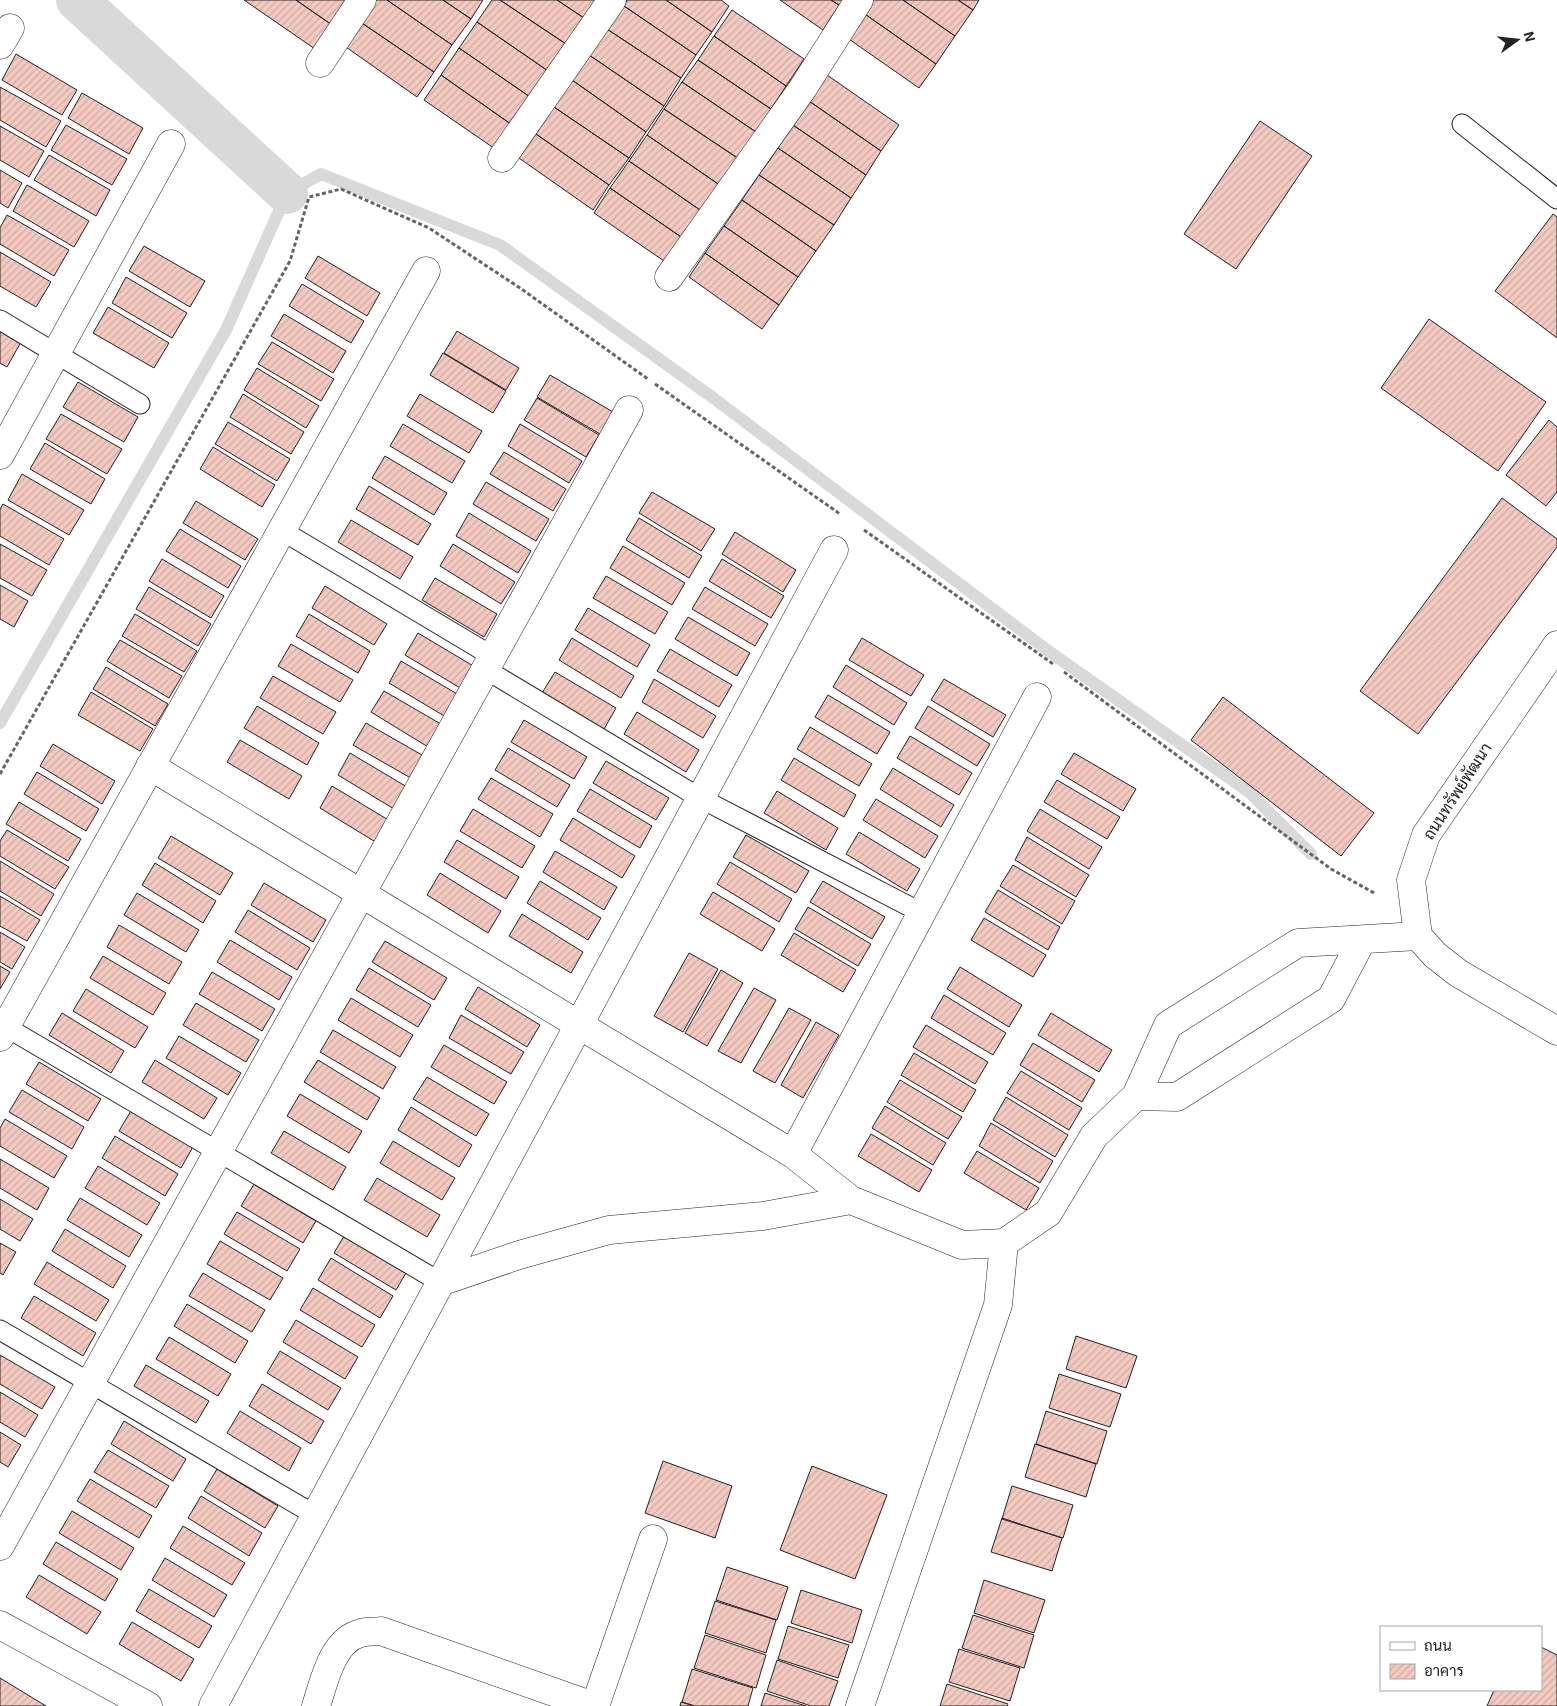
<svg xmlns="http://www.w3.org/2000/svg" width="1557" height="1706" viewBox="0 0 1557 1706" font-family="'Exo 2',Sarabun,sans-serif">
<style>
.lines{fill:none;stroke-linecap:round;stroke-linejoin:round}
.stream{stroke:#d9d9d9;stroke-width:12}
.canal{stroke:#d9d9d9;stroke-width:42}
.building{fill:url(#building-hatch);stroke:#222}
.lane-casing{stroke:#222;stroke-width:21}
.street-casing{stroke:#222;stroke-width:29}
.secondary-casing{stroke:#222;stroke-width:29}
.path{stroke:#646464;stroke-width:3;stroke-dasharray:4 2.5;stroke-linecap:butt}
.lane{stroke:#fff;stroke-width:19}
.street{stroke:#fff;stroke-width:28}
.secondary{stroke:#fff;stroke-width:28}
.labels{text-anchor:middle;stroke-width:4;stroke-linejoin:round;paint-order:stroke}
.street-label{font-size:16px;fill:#222;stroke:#fff}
</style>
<defs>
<pattern id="building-hatch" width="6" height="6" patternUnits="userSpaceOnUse" patternTransform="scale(1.25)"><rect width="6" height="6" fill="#f3c9c0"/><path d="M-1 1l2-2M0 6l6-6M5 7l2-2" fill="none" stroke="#d0aca5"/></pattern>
</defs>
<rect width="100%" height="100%" fill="#fff"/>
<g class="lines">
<path class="stream" d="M0 723 226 330 287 193 321 174 500 245 712 397 1047 650 1249 792 1311 854"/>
<path class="canal" d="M77 0 287 193"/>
</g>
<path class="building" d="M244 0H296L332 25 315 49Z
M296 0H349L332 25Z
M375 0H387L452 45 434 72 359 21Z
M387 0H443L471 19 452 45Z
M443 0H483L471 19Z
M492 0H500L569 46 551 73 477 22Z
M500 0H557L587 20 569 46Z
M557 0H599L587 20Z
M627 0H666L712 32 696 55 624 6Z
M666 0H721L729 6 712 32Z
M780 0H831L839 5 823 30Z
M831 0H843L839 5Z
M870 0H903L955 36 936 64 862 12Z
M903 0H958L973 10 955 36Z
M958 0H979L973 10Z
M624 6 696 55 681 78 607 29Z
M732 10 804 59 786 86 714 36Z
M862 12 936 64 919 88 846 37Z
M359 21 434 72 417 97 343 45Z
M477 22 551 73 533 99 459 48Z
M607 29 681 78 664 106 589 55Z
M714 36 786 86 771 109 698 60Z
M459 48 533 99 515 127 441 75Z
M16 54 77 90 62 115 2 80Z
M589 55 664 106 646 132 572 80Z
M698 60 771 109 756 132 682 82Z
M441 75 515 127 498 151 424 100Z
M827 75 899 125 881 151 809 101Z
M572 80 646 132 629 158 554 107Z
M682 82 756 132 739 159 664 109Z
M0 87 61 121 46 147 0 120Z
M82 93 143 128 129 154 68 118Z
M809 101 881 151 866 175 793 125Z
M554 107 629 158 609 185 536 134Z
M664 109 739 159 721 186 647 135Z
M1260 121 1312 156 1236 269 1184 234Z
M66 125 127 159 112 185 51 150Z
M793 125 866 175 851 198 778 148Z
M0 126 44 151 29 177 0 160Z
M536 134 609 185 593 210 519 158Z
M647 135 721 186 703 212 629 161Z
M778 148 851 198 834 225 759 175Z
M49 155 110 190 96 216 34 180Z
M629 161 703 212 684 239 610 188Z
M0 170 22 183 8 208 0 203Z
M759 175 834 225 816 251 742 200Z
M27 185 89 221 74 247 13 211Z
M610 188 684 239 667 263 594 213Z
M742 200 816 251 798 277 724 226Z
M1553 214 1557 217V338L1495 291Z
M7 215 69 250 54 276 0 244V228Z
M724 226 798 277 779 305 705 253Z
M144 246 205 281 190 307 129 271Z
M0 252 51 282 36 307 0 286Z
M705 253 779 305 762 329 689 277Z
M318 256 380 293 367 316 305 278Z
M126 277 187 313 172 338 112 303Z
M302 284 364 321 351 343 289 306Z
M108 307 169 343 154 368 93 333Z
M284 314 346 351 333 373 271 336Z
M1429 319 1546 402 1498 471 1381 388Z
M0 329 21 342 7 367 0 363Z
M457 331 519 368 506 390 444 353Z
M272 342 334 379 321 401 258 364Z
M443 353 506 391 493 413 430 375Z
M257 368 319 406 306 428 244 390Z
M550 375 613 412 600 434 537 397Z
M78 382 138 417 124 442 63 407Z
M243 394 304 432 291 454 230 417Z
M420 394 482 431 469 453 407 416Z
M537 398 599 435 586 457 524 420Z
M61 414 122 449 107 474 46 439Z
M1549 420 1557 427V492L1546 506 1506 475Z
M228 422 290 459 277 481 215 444Z
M403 424 465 461 452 483 390 446Z
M520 424 582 461 569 483 508 446Z
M45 443 105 479 91 504 30 469Z
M213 447 275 485 262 507 200 469Z
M504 452 566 489 553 511 490 474Z
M385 456 447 493 434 515 372 478Z
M22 474 84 510 69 535 8 500Z
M486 482 549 519 536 541 473 504Z
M369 486 431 524 418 545 356 509Z
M652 492 715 529 701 551 639 513Z
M1502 498 1557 539V547L1418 734 1360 691Z
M196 501 258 539 245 560 183 523Z
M3 504 64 539 49 565 0 536V509Z
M469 513 531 551 518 573 456 536Z
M639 518 702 556 689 578 626 540Z
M351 520 413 557 400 579 338 542Z
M180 529 241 566 228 588 166 551Z
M735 532 796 570 783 592 722 554Z
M0 544 47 570 32 596 0 578Z
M453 544 515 582 501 604 440 566Z
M623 546 685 583 672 605 610 568Z
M162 559 224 596 211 618 149 581Z
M722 559 784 596 771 618 709 581Z
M606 576 668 612 655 634 593 598Z
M435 578 497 614 484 637 422 600Z
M0 585 28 601 14 627 0 619Z
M325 586 387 624 374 645 312 608Z
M149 587 211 624 198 646 136 609Z
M705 587 768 624 755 646 692 609Z
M588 608 650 645 637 667 575 630Z
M135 614 197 651 184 672 122 636Z
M309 614 370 651 358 673 296 636Z
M688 617 750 653 737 676 675 639Z
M418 633 480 670 467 692 405 655Z
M572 638 634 676 621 698 559 660Z
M862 638 924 675 911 696 849 660Z
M120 640 182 676 169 698 107 661Z
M291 644 353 680 340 702 278 666Z
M670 649 732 685 719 707 657 671Z
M401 661 464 698 451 720 389 683Z
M846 665 907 703 894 725 833 687Z
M106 667 168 704 155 726 93 689Z
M555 672 616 708 603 731 542 693Z
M273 676 336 712 323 734 260 698Z
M654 679 716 716 703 738 642 702Z
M944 679 1006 715 993 737 931 700Z
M384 691 446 727 433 750 371 712Z
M91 692 153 729 140 751 78 715Z
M828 695 890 732 877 754 815 717Z
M1223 697 1374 813 1341 856 1191 740Z
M257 706 319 743 307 765 244 728Z
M928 706 990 744 977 766 915 728Z
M637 712 699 750 686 772 624 734Z
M524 720 587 757 574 779 511 742Z
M366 723 429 759 416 781 353 745Z
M810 727 872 764 859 786 797 749Z
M910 736 972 773 959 795 897 758Z
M240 740 302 776 289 799 227 762Z
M53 744 115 781 102 804 40 766Z
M508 748 570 785 557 807 495 770Z
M350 753 412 790 399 812 338 775Z
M1074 753 1136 789 1123 811 1061 774Z
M794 758 856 795 844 817 781 780Z
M606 761 669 798 656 820 593 783Z
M893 768 954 805 941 827 880 789Z
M37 772 99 809 86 831 24 794Z
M491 778 553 814 540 837 478 799Z
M1057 780 1120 817 1107 839 1044 802Z
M332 786 395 824 382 846 320 808Z
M590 789 652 826 640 848 577 811Z
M777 791 838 828 826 850 764 813Z
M876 799 938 836 925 858 863 820Z
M19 802 81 839 68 861 6 824Z
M473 809 535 846 522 868 460 831Z
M1040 809 1102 847 1089 869 1027 831Z
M573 818 635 856 622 878 560 840Z
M7 830 69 867 55 889 0 856V841Z
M859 832 920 869 907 891 846 854Z
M746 835 809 871 796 893 733 857Z
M171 836 233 873 220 895 158 858Z
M1027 837 1089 875 1076 897 1015 860Z
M457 840 519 877 506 899 444 862Z
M555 851 617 887 604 910 543 872Z
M0 861 54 894 41 916 0 891Z
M730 862 792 899 779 922 717 884Z
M155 863 216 901 203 923 142 885Z
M1013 865 1075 901 1062 924 1000 886Z
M440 873 501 911 488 933 427 895Z
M540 881 601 918 588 940 527 903Z
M823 881 885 917 872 939 810 902Z
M264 883 326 920 313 942 251 905Z
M998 890 1060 927 1048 950 985 912Z
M713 892 775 929 762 951 700 914Z
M137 893 199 930 186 952 124 915Z
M0 896 40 920 27 941 0 926Z
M808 907 871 944 858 966 795 929Z
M248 910 310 948 297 970 235 932Z
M522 914 583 952 571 973 509 936Z
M984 918 1046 955 1033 977 971 940Z
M119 925 182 962 169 984 107 947Z
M0 932 25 947 12 969 0 962Z
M794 933 856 970 843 992 781 955Z
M230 940 292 977 279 1000 217 962Z
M385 941 447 978 434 1000 372 962Z
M689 953 718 969 683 1032 654 1016Z
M103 956 166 993 153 1015 90 978Z
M0 966 10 972 0 989Z
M960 967 1022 1005 1009 1027 947 989Z
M369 968 431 1005 418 1027 356 990Z
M721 970 743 983 707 1046 685 1033Z
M212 972 275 1009 262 1031 199 994Z
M478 987 540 1025 527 1047 465 1009Z
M754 988 776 1000 741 1063 718 1051Z
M86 989 148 1027 135 1048 73 1011Z
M944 995 1006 1033 993 1055 931 1018Z
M351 998 413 1035 400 1057 338 1020Z
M196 1003 259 1040 246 1062 183 1025Z
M789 1008 811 1020 775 1083 753 1071Z
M62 1013 124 1051 111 1073 49 1035Z
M1051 1013 1112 1050 1099 1072 1038 1035Z
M461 1015 524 1052 511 1074 449 1038Z
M816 1022 839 1035 803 1098 781 1085Z
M926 1025 988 1062 975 1084 913 1047Z
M333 1030 396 1067 383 1089 320 1052Z
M179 1036 241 1073 228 1095 166 1058Z
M1033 1043 1095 1080 1082 1102 1020 1065Z
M444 1045 507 1082 494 1104 431 1067Z
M914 1053 976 1090 963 1112 901 1075Z
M155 1060 217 1098 204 1119 142 1082Z
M318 1060 380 1098 367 1120 304 1082Z
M39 1062 101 1099 88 1121 26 1084Z
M1021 1071 1082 1108 1069 1130 1007 1093Z
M427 1077 489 1114 476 1136 413 1099Z
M900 1080 962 1117 948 1139 887 1102Z
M22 1090 84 1127 72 1149 9 1112Z
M300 1094 362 1131 349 1153 287 1116Z
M1006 1097 1068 1135 1055 1157 993 1120Z
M885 1106 946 1143 933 1165 872 1128Z
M411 1107 472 1145 459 1167 398 1130Z
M132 1109 194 1145 181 1168 119 1131Z
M5 1119 67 1156 54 1178 0 1146V1128Z
M991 1123 1053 1161 1040 1183 979 1146Z
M284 1131 346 1167 333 1190 271 1153Z
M871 1134 932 1170 919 1192 858 1156Z
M115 1136 178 1174 165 1196 102 1158Z
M393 1141 455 1178 442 1200 380 1163Z
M977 1151 1039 1188 1026 1210 964 1173Z
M0 1159 49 1188 37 1210 0 1188Z
M98 1166 160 1203 147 1225 85 1188Z
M377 1178 440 1215 427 1237 364 1200Z
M254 1184 316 1221 303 1243 241 1206Z
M80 1198 142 1235 129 1257 67 1220Z
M0 1199 33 1219 20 1241 0 1229Z
M237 1212 300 1249 287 1271 224 1234Z
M65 1229 126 1266 113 1288 52 1251Z
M347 1231 409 1268 396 1290 334 1253Z
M220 1241 283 1278 270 1300 207 1264Z
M0 1243 16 1252 3 1275 0 1273Z
M331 1258 393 1296 380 1318 318 1280Z
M47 1262 109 1300 96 1321 34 1284Z
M203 1273 265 1310 252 1332 189 1296Z
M313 1288 375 1325 362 1347 300 1310Z
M34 1296 96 1333 83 1356 21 1318Z
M187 1304 248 1341 235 1363 174 1326Z
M296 1320 358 1357 345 1379 283 1342Z
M1076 1336 1137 1356 1126 1388 1066 1369Z
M169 1337 231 1374 218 1396 156 1359Z
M280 1351 341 1388 328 1410 267 1373Z
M0 1355 55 1387 42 1409 0 1384Z
M146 1365 209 1401 196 1423 134 1386Z
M1059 1374 1121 1394 1110 1427 1049 1408Z
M262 1384 324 1421 311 1444 249 1406Z
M0 1392 38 1415 25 1437 0 1422Z
M240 1411 301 1448 289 1471 227 1433Z
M1046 1411 1107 1431 1097 1464 1036 1444Z
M124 1421 186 1459 173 1481 111 1444Z
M0 1432 21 1445 8 1467 0 1462Z
M1035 1444 1096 1464 1086 1497 1025 1477Z
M108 1450 169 1486 156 1508 94 1472Z
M663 1461 732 1486 715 1538 645 1513Z
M812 1466 887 1495 855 1579 780 1550Z
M217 1469 278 1506 265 1528 204 1491Z
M90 1479 152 1516 139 1538 77 1501Z
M1012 1486 1073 1505 1063 1538 1002 1519Z
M201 1496 262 1533 249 1556 188 1518Z
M72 1511 134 1548 121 1570 59 1533Z
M1002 1518 1062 1538 1052 1571 991 1552Z
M183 1526 245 1563 232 1585 170 1548Z
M56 1542 118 1579 105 1601 43 1564Z
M165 1558 227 1595 214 1617 152 1580Z
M727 1567 788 1587 777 1620 716 1600Z
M39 1575 101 1612 87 1634 26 1597Z
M984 1580 1045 1600 1034 1633 974 1613Z
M149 1589 212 1626 199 1648 136 1611Z
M801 1590 862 1610 852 1643 791 1623Z
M715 1601 776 1620 766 1653 705 1633Z
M973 1615 1034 1635 1024 1668 962 1648Z
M132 1622 194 1659 181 1681 119 1644Z
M788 1626 849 1645 838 1678 778 1659Z
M705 1635 766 1655 756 1688 694 1668Z
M1541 1647 1557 1655V1706H1487L1494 1690H1541Z
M959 1649 1020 1668 1010 1701 949 1682Z
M777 1660 838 1681 829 1706H811L767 1691Z
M692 1669 753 1688 748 1706H695L682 1702Z
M0 1678 46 1706H0Z
M947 1684 1008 1704 1007 1706H940Z
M765 1693 806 1706H761Z
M681 1702 694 1706H680Z"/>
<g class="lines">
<defs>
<path id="lane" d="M1462 124 1557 199
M0 320 140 404
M281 530 492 656
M485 669 700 798 922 913
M6 1027 440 1282
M0 1330 315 1515"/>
<path id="street" d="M0 45 10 28
M320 63 362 0
M502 158 612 0
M669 277 803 88 859 0
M0 455 171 144
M150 766 793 1154 851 1200 962 1245 1004 1243 1048 1213 1094 1136 1136 1096
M1362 940 1331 999 1177 1097 1136 1096 1168 1025 1298 943 1418 936
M0 1037 426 271
M793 1154 1037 697
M440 1282 519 1255 609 1230 763 1216 851 1200
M0 1546 629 410
M0 1625 148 1706
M213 1706 834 550
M316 1706C324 1682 332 1640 361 1633 367 1631 374 1632 381 1631L593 1706
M595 1706 653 1539
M860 1706 998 1305 1004 1243"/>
<path id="secondary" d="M1557 645 1426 835 1411 880 1418 936 1435 955 1458 973 1557 1031"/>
</defs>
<use href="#lane" class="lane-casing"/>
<use href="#street" class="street-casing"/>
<use href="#secondary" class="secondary-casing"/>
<path class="path" d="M655 384 840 514
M864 530 1053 664
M1064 672 1331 869 1376 894
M0 774 290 261 309 197 341 189 429 228 520 288 648 379"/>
<use href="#lane" class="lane"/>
<use href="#street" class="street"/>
<use href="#secondary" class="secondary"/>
</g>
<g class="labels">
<g class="street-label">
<text transform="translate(1457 791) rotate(-57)" y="6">ถนนทรัพย์พัฒนา</text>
</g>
</g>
<rect x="1380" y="1626" width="162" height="65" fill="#ffffff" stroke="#a7a7a7"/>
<rect x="1390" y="1642" width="25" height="8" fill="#ffffff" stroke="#a7a7a7"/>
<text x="1424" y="1651" font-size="15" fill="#222222">ถนน</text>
<rect x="1390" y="1664" width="25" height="15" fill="url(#building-hatch)" stroke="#a7a7a7"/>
<text x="1424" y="1676" font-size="15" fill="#222222">อาคาร</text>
<g transform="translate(1517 40) rotate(75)" stroke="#ffffff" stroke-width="4" paint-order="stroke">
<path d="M0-4L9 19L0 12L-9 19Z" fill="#222222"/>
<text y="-8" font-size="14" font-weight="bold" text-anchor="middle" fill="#222222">N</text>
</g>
</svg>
